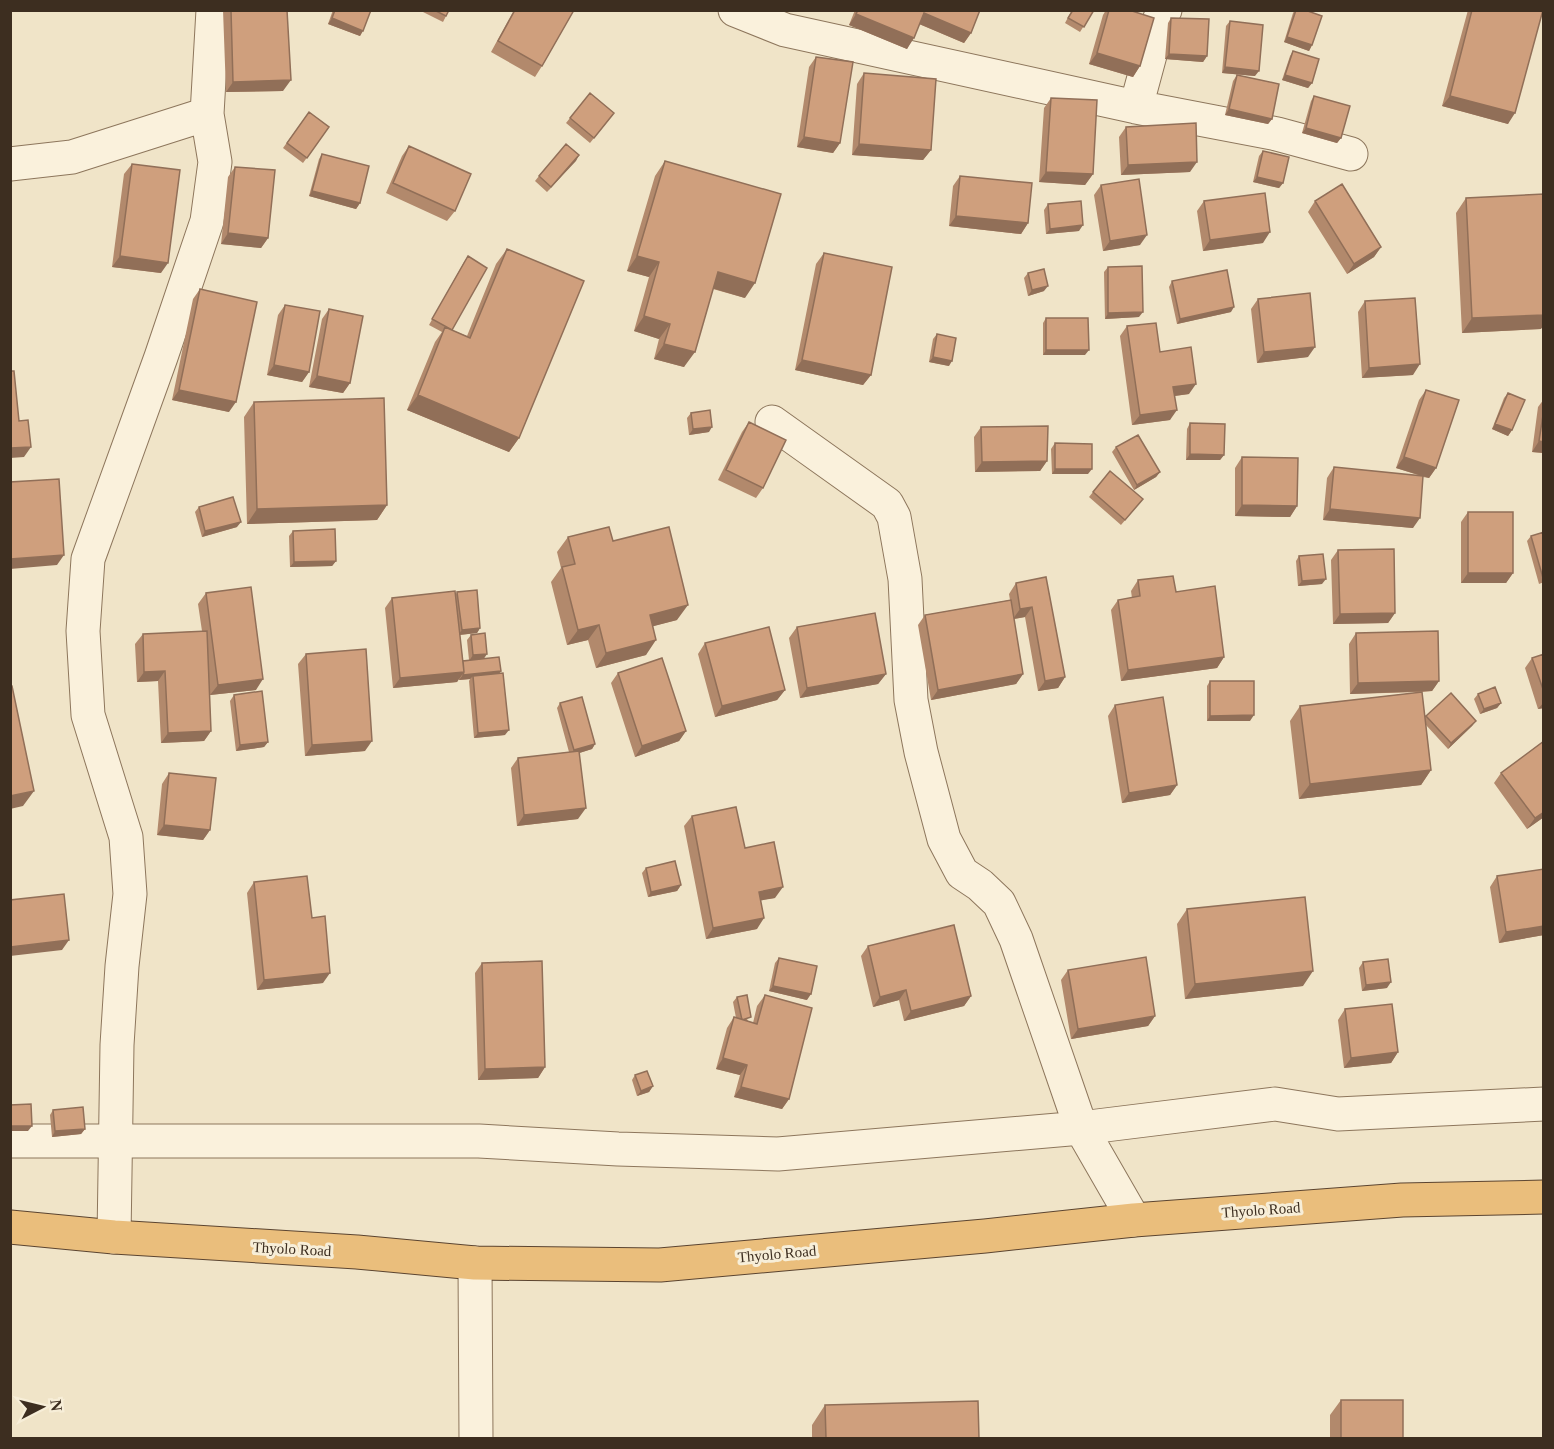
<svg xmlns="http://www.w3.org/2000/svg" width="1554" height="1449" viewBox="0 0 1554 1449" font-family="Georgia,serif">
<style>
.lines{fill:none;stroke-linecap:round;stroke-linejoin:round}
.minor-casing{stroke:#8d765c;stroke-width:35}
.trunk-casing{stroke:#5b4430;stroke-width:35}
.minor{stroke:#faf1dc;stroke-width:33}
.trunk{stroke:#eabe7c;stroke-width:33}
.wall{fill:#b2896c}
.shaded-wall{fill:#916f58}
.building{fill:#cf9f7d;stroke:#916f58;stroke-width:1.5}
.labels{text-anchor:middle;stroke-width:6;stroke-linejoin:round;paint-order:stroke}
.street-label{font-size:15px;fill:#3d2e20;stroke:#f7eed8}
</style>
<rect width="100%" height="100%" fill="#f0e4c8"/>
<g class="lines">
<defs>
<path id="minor" d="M735 10 785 30 1136 107
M1165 10 1160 18 1136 107 1277 134 1351 154
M10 164 72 157 207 114
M772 422 887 504 894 517 905 579 911 700 921 752 944 839 962 873 980 885 999 903 1016 939 1081 1128 1134 1220
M10 1141H479L618 1149 778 1154 1081 1128 1275 1104 1338 1114 1544 1104
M114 1237 117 1045 122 966 130 894 126 837 88 715 83 631 88 559 161 357 207 221 215 162 207 114 213 10
M475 1263 476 1438"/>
<path id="trunk" d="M10 1227 114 1237 357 1252 475 1263 660 1265 985 1236 1134 1220 1402 1200 1544 1197"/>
</defs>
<use href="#minor" class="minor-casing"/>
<use href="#trunk" class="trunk-casing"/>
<use href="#minor" class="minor"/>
<use href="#trunk" class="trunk"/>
</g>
<path class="wall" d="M223 10H287L283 91 226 92Z
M333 10H371L360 36 328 24Z
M419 10H449L443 22Z
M514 10H574L542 66 535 77 491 52Z
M855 10H980L971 33 964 43 919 24 907 49 849 25Z
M1072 10H1094L1080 32 1065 23Z
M1106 10H1129L1140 66 1133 77 1089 64 1103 15Z
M1295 10H1305L1312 45 1309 51 1284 42 1293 13Z
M1468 10H1543L1508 124 1442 106Z
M1171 18 1207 56 1203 62 1165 59 1168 23Z
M1230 21 1255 76 1222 73 1226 26Z
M1293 51 1312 83 1308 88 1282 80 1290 56Z
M816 57 840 143 833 153 797 147 809 67Z
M864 73 931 150 923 160 852 155 857 84Z
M1237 75 1272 119 1268 124 1225 115 1233 81Z
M1314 96 1341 138 1337 143 1302 133 1311 101Z
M1051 98 1093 174 1085 185 1039 182 1044 108Z
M309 112 329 127 303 163 283 148Z
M570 118H610L590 143 566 123Z
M1126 127 1190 172 1121 175 1119 137Z
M409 146 455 211 447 221 386 193 402 156Z
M1263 151 1283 183 1279 188 1253 182 1259 156Z
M322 154 360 203 356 209 309 196 319 159Z
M579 155 547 192 535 181 539 176Z
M665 161 745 298 713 289 684 367 654 359 659 339 634 331 649 277 627 271 655 176Z
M132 164 161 273 112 267 124 174Z
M235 167 268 238 261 248 221 244 228 177Z
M960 176 1028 223 1021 234 949 226 953 186Z
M1101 185 1140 245 1103 251 1094 195Z
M1466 198 1541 329 1462 333 1456 213Z
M1204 201 1263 243 1203 251 1197 211Z
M1315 201 1381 247 1374 257 1347 274 1308 212Z
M1048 204 1079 231 1046 234 1044 210Z
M507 249 519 438 509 452 407 410 435 342 442 332 429 325 464 262 468 256 452 330 467 336 496 264Z
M824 253 871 375 863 385 795 370 816 264Z
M1108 267 1139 317 1105 319 1104 272Z
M1028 273 1044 291 1028 296 1024 278Z
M1172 281 1231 312 1177 324 1169 287Z
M200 289 229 412 172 400 193 299Z
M1258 299 1308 357 1257 363 1251 309Z
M1365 301 1413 375 1362 378 1358 312Z
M285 305 309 372 302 382 267 375 278 315Z
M329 309 350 383 343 393 309 387 322 319Z
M1046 318 1085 355H1043V323Z
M1127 326 1160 352 1189 394 1175 396 1170 420 1132 425 1120 336Z
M937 334 949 366 929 362 933 339Z
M1426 390 1436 468 1429 478 1423 477 1413 528 1323 520 1327 478 1334 467 1421 476 1396 468 1419 400Z
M1508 393 1512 430 1508 436 1492 429 1504 398Z
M1544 399V453L1532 452 1538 407Z
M254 402 387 505 377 520 247 524 244 417Z
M691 413 709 432 689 435 687 418Z
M749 422 763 488 756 498 718 480 742 432Z
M1190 423 1224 455 1220 460H1186L1187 429Z
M981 427 1047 461 1040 471 975 472 974 437Z
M1055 443 1088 474H1052L1051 449Z
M1116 447 1160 472 1156 477 1134 490 1112 452Z
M1242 457 1297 506 1290 517 1235 516V468Z
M1093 492 1143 499 1121 525 1089 497Z
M199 507 237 527 202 537 195 512Z
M1468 512 1513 573 1506 583H1461V522Z
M293 531 336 561 332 566 290 567 289 536Z
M1531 536 1544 582 1539 584 1527 541Z
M568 537 613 541 677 620 653 626 646 655 596 668 588 640 567 645 551 582 561 568 557 552Z
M1338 550 1395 613 1388 623 1333 624 1331 560Z
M1299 556 1322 584 1298 586 1296 561Z
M1046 577 1065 677 1058 688 1038 691 1025 617 1014 619 1023 674 1016 684 931 700 918 625 925 615 1010 600 1009 594 1016 583Z
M1138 580 1176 592 1224 657 1217 668 1121 681 1111 610 1118 600 1132 598 1131 591Z
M457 592 480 628 477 633 460 635 463 661 469 660 467 640 471 635 484 659 501 671 500 673 505 735 474 738 469 681 470 679 459 680V678L457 682 393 688 385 608 392 598 456 594Z
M206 593 256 690 210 695 209 683 211 731 204 741 161 743 158 681 137 682 135 644 143 634 202 631 198 604Z
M797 627 886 674 878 684 800 698 789 638Z
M1356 633 1439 681 1432 691 1422 692 1425 717 1426 716 1476 721 1472 726 1448 749 1426 725 1431 770 1421 785 1299 799 1290 721 1300 706 1421 692 1350 694 1349 644Z
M705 643 785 690 777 700 715 717 698 654Z
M306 654 365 751 305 756 298 664Z
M1544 654V708L1538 709 1525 668 1532 658Z
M618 673 686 731 679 741 635 757 611 683Z
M1210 681 1250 721H1207V686Z
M1478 694 1501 703 1497 708 1480 714 1474 699Z
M234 695 268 742 264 747 236 751 230 701Z
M560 703 595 744 592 749 579 753 578 819 517 826 511 768 518 758 569 752 557 708Z
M1115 705 1177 785 1170 795 1122 803 1108 716Z
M1544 741V817L1527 829 1494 783 1501 773Z
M169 773 210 830 203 840 157 835 162 784Z
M692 816 775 898 761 900 757 929 706 939 684 826Z
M646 868 681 885 677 891 648 897 642 873Z
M1497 876 1544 935 1499 943 1490 887Z
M254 882 312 918 323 983 257 990 247 893Z
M1187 909 1303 986 1185 999 1177 924Z
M868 946 971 996 964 1006 904 1021 899 1000 873 1007 861 956Z
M779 958 807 1000 769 991 775 963Z
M1363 962 1387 988 1362 991 1359 968Z
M482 963 545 1067 538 1078 478 1080 475 973Z
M1068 970 1155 1016 1148 1026 1071 1039 1061 980Z
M765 995 789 1099 782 1109 734 1097 740 1075 716 1069 727 1028 734 1017 736 1018 733 1002 737 997 748 1021 753 1023 757 1006Z
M1345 1009 1398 1052 1391 1063 1344 1068 1338 1020Z
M635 1075 653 1086 649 1092 637 1096 632 1080Z
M53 1110 85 1129 81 1134 52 1137 50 1115Z
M1341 1400 1403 1438H1330V1415Z
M825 1405 979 1438H812V1425Z"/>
<path class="shaded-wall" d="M924 13 971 33 964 43 917 23Z
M856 14 914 38 907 49 849 25Z
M332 18 363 31 360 36 328 24Z
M1287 37 1312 45 1309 51 1284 42Z
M1097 53 1140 66 1133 77 1089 64Z
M1169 54 1207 56 1203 62 1165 59Z
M1225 67 1259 71 1255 76 1222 73Z
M1285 75 1312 83 1308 88 1282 80Z
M291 80 283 91 226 92 233 82Z
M1450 96 1515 113 1508 124 1442 106Z
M1229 109 1272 119 1268 124 1225 115Z
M1306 128 1341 138 1337 143 1302 133Z
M804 137 840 143 833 153 797 147Z
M859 144 931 150 923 160 852 155Z
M579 155 576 161 547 192 551 187Z
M1197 162 1190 172 1121 175 1128 165Z
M1046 172 1093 174 1085 185 1039 182Z
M1257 177 1283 183 1279 188 1253 182Z
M312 191 360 203 356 209 309 196Z
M956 216 1028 223 1021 234 949 226Z
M1083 225 1079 231 1046 234 1050 229Z
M1270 232 1263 243 1203 251 1210 240Z
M228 233 268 238 261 248 221 244Z
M1147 235 1140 245 1103 251 1110 241Z
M1381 247 1374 257 1347 274 1354 264Z
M120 256 168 263 161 273 112 267Z
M637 256 659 262 649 277 627 271Z
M718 272 755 283 745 298 708 287Z
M1048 286 1044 291 1028 296 1032 290Z
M1234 307 1231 312 1177 324 1180 319Z
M1143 312 1139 317 1105 319 1108 313Z
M1544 315V325L1541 329 1462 333 1472 318Z
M644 316 670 324 659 339 634 331Z
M664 344 695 352 684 367 654 359Z
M1315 347 1308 357 1257 363 1264 352Z
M1046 350H1089L1085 355H1043Z
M933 357 952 361 949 366 929 362Z
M802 360 871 375 863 385 795 370Z
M1420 364 1413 375 1362 378 1369 368Z
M274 365 309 372 302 382 267 375Z
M317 376 350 383 343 393 309 387Z
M1196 384 1189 394 1166 397 1173 387Z
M179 390 236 402 229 412 172 400Z
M418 395 519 438 509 452 407 410Z
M1177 410 1170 420 1132 425 1140 415Z
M1495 424 1512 430 1508 436 1492 429Z
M712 427 709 432 689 435 693 429Z
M1539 441 1544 442V453L1532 452Z
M31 447 24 457 10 458V448Z
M1190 454 1224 455 1220 460H1186Z
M1404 457 1436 468 1429 478 1396 468Z
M1047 461 1040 471 975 472 982 462Z
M1055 469H1092L1088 474H1052Z
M1160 472 1156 477 1134 490 1137 485Z
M387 505 377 520 247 524 257 509Z
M1242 505 1297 506 1290 517 1235 516Z
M1330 509 1420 518 1413 528 1323 520Z
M241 522 237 527 202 537 205 531Z
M64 555 57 565 10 569V559Z
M336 561 332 566 290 567 294 562Z
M1468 573H1513L1506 583H1461Z
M1326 579 1322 584 1298 586 1302 581Z
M688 605 677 620 639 630 650 615Z
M1032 607 1025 617 1013 619 1020 609Z
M1395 613 1388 623 1333 624 1340 614Z
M599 625 588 640 567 645 578 630Z
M480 628 477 633 458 635 462 630Z
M656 640 646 655 596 668 606 653Z
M487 654 483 660 469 661 473 655Z
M1224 657 1217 668 1121 681 1128 670Z
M165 671 158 681 137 682 144 672Z
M501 671 497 676H473L470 679 459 680 463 675Z
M464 672 457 682 393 688 400 678Z
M886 674 878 684 800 698 807 688Z
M1023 674 1016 684 931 700 938 690Z
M1065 677 1058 688 1038 691 1045 681Z
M263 679 256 690 210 695 218 685Z
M1439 681 1432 691 1350 694 1358 683Z
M785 690 777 700 715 717 722 706Z
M1544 702V708L1538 709Z
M1501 703 1497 708 1480 714 1484 709Z
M1254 715 1250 721H1207L1210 716Z
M1476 721 1472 726 1448 749 1451 743Z
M509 730 505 735 474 738 478 733Z
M211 731 204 741 161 743 168 733Z
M686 731 679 741 635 757 642 746Z
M372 741 365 751 305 756 312 745Z
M268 742 264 747 236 751 240 745Z
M595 744 592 749 570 756 574 750Z
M1431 770 1421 785 1299 799 1310 784Z
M1177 785 1170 795 1122 803 1129 793Z
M34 791 23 806 10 809V796Z
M586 808 578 819 517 826 524 815Z
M1544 812V817L1527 829 1535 818Z
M164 825 210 830 203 840 157 835Z
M681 885 677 891 648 897 651 892Z
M783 887 775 898 752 902 759 892Z
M764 918 757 929 706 939 713 928Z
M1544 926V935L1499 943 1506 932Z
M69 940 62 950 10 956V947Z
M1313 971 1303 986 1185 999 1195 984Z
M330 973 323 983 257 990 264 980Z
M1391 982 1387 988 1362 991 1366 985Z
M773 986 811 994 807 1000 769 991Z
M906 990 899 1000 873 1007 880 997Z
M971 996 964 1006 904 1021 911 1011Z
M1155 1016 1148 1026 1071 1039 1078 1029Z
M1398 1052 1391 1063 1344 1068 1351 1058Z
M723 1058 747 1065 740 1075 716 1069Z
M545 1067 538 1078 478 1080 485 1069Z
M653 1086 649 1092 637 1096 641 1091Z
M741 1087 789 1099 782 1109 734 1097Z
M10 1126H32L28 1131H10Z
M85 1129 81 1134 52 1137 55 1131Z"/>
<path class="building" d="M231 10H287L291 80 233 82Z
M335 10H371L363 31 332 18Z
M434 10H449L446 16Z
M515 10H574L542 66 498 41Z
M858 10H980L971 33 924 13 914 38 856 14Z
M1073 10H1094L1084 27 1068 18Z
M1109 10H1129L1154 18 1140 66 1097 53Z
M1296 10H1305L1322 16 1312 45 1287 37Z
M1472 10H1543L1515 113 1450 96Z
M1171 18 1209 19 1207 56 1169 54Z
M1230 21 1263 25 1259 71 1225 67Z
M1293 51 1319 59 1312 83 1285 75Z
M816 57 853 62 840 143 804 137Z
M864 73 936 79 931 150 859 144Z
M1237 75 1279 84 1272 119 1229 109Z
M590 93 614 113 594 138 570 118Z
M1314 96 1350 106 1341 138 1306 128Z
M1051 98 1097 100 1093 174 1046 172Z
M309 112 329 127 307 158 287 143Z
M1196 123 1197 162 1128 165 1126 127Z
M566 144 579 155 551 187 539 176Z
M409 146 471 174 455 211 393 183Z
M1263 151 1289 157 1283 183 1257 177Z
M322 154 369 166 360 203 312 191Z
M665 161 781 194 755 283 718 272 695 352 664 344 670 324 644 316 659 262 637 256Z
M132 164 180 170 168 263 120 256Z
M235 167 275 170 268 238 228 233Z
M960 176 1032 183 1028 223 956 216Z
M1139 179 1147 235 1110 241 1101 185Z
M1342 184 1381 247 1354 264 1315 201Z
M1265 193 1270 232 1210 240 1204 201Z
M1544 194V315L1472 318 1466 198Z
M1081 201 1083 225 1050 229 1048 204Z
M507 249 584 281 519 438 418 395 445 327 470 338Z
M824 253 892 267 871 375 802 360Z
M468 256 487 268 452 330 432 319Z
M1142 266 1143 312 1108 313V267Z
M1044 269 1048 286 1032 290 1028 273Z
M1227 270 1234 307 1180 319 1172 281Z
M200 289 257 302 236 402 179 390Z
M1310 293 1315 347 1264 352 1258 299Z
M1415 298 1420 364 1369 368 1365 301Z
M285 305 320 311 309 372 274 365Z
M329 309 363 316 350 383 317 376Z
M1046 318H1088L1089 350H1046Z
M1156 323 1160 352 1191 347 1196 384 1173 387 1177 410 1140 415 1127 326Z
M937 334 956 338 952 361 933 357Z
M10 371H14L19 421 28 420 31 447 10 448Z
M1426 390 1459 400 1436 468 1404 457Z
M1508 393 1525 400 1512 430 1495 424Z
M384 398 387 505 257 509 254 402Z
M1544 409V442L1539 441Z
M710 410 712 427 693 429 691 413Z
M749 422 786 440 763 488 726 470Z
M1190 423 1225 424 1224 455 1190 454Z
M1048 426 1047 461 982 462 981 427Z
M1138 435 1160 472 1137 485 1116 447Z
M1055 443 1092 444V469H1055Z
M1242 457 1298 458 1297 506 1242 505Z
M1334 467 1423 476 1420 518 1330 509Z
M1110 471 1143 499 1125 520 1093 492Z
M59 479 64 555 10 559V482Z
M233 497 241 522 205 531 199 507Z
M1468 512H1513V573H1468Z
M609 527 613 541 669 527 688 605 650 615 656 640 606 653 599 625 578 630 562 567 575 564 568 537Z
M335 529 336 561 294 562 293 531Z
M1544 532V578H1543L1531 536Z
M1394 549 1395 613 1340 614 1338 550Z
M1323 554 1326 579 1302 581 1299 556Z
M1173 576 1176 592 1215 586 1224 657 1128 670 1118 600 1140 596 1138 580Z
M1046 577 1065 677 1045 681 1032 607 1020 609 1016 583Z
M251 587 263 679 218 685 206 593Z
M477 590 480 628 462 630 457 592Z
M455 591 464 672 400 678 392 598Z
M1011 600 1023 674 938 690 925 615Z
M875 613 886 674 807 688 797 627Z
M769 627 785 690 722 706 705 643Z
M207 631 211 731 168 733 165 671 144 672 143 634Z
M1438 631 1439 681 1358 683 1356 633Z
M485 633 487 654 473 655 471 635Z
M366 649 372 741 312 745 306 654Z
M1544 654V692L1532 658Z
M499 657 501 671 463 675 464 672 463 661Z
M662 658 686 731 642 746 618 673Z
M503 673 509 730 478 733 473 676Z
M1210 681H1254V715L1210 716Z
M10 686H12L34 791 10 796Z
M1495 687 1501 703 1484 709 1478 694Z
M262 691 268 742 240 745 234 695Z
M1422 692 1431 770 1310 784 1300 706Z
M1451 693 1476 721 1451 743 1426 716Z
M582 697 595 744 574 750 560 703Z
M1163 697 1177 785 1129 793 1115 705Z
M1544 741V812L1535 818 1501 773Z
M579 751 586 808 524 815 518 758Z
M169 773 216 778 210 830 164 825Z
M736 807 745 848 774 842 783 887 759 892 764 918 713 928 692 816Z
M675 861 681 885 651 892 646 868Z
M1544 869V926L1506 932 1497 876Z
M307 876 312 918 325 916 330 973 264 980 254 882Z
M64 894 69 940 10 947V900Z
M1305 897 1313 971 1195 984 1187 909Z
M954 925 971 996 911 1011 906 990 880 997 868 946Z
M1146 957 1155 1016 1078 1029 1068 970Z
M779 958 817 966 811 994 773 986Z
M1388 959 1391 982 1366 985 1363 962Z
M542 961 545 1067 485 1069 482 963Z
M747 995 751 1017 742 1020 737 997Z
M765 995 812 1008 789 1099 741 1087 747 1065 723 1058 734 1017 757 1024Z
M1392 1004 1398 1052 1351 1058 1345 1009Z
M647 1071 653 1086 641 1091 635 1075Z
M31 1104 32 1126H10V1105Z
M83 1107 85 1129 55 1131 53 1110Z
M1341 1400H1403V1438H1341Z
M978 1401 979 1438H826L825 1405Z"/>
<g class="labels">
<g class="street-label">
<text transform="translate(1261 1210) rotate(-4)" y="5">Thyolo Road</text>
<text transform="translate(292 1249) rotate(3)" y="5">Thyolo Road</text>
<text transform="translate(777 1254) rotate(-5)" y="5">Thyolo Road</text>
</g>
</g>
<rect width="1554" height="1449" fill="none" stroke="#3d2e20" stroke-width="24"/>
<g transform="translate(42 1407) rotate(83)" stroke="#f7eed8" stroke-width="4.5" paint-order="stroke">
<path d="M0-4.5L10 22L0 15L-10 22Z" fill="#3d2e20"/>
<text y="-9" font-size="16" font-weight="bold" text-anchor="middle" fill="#3d2e20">N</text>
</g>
</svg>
